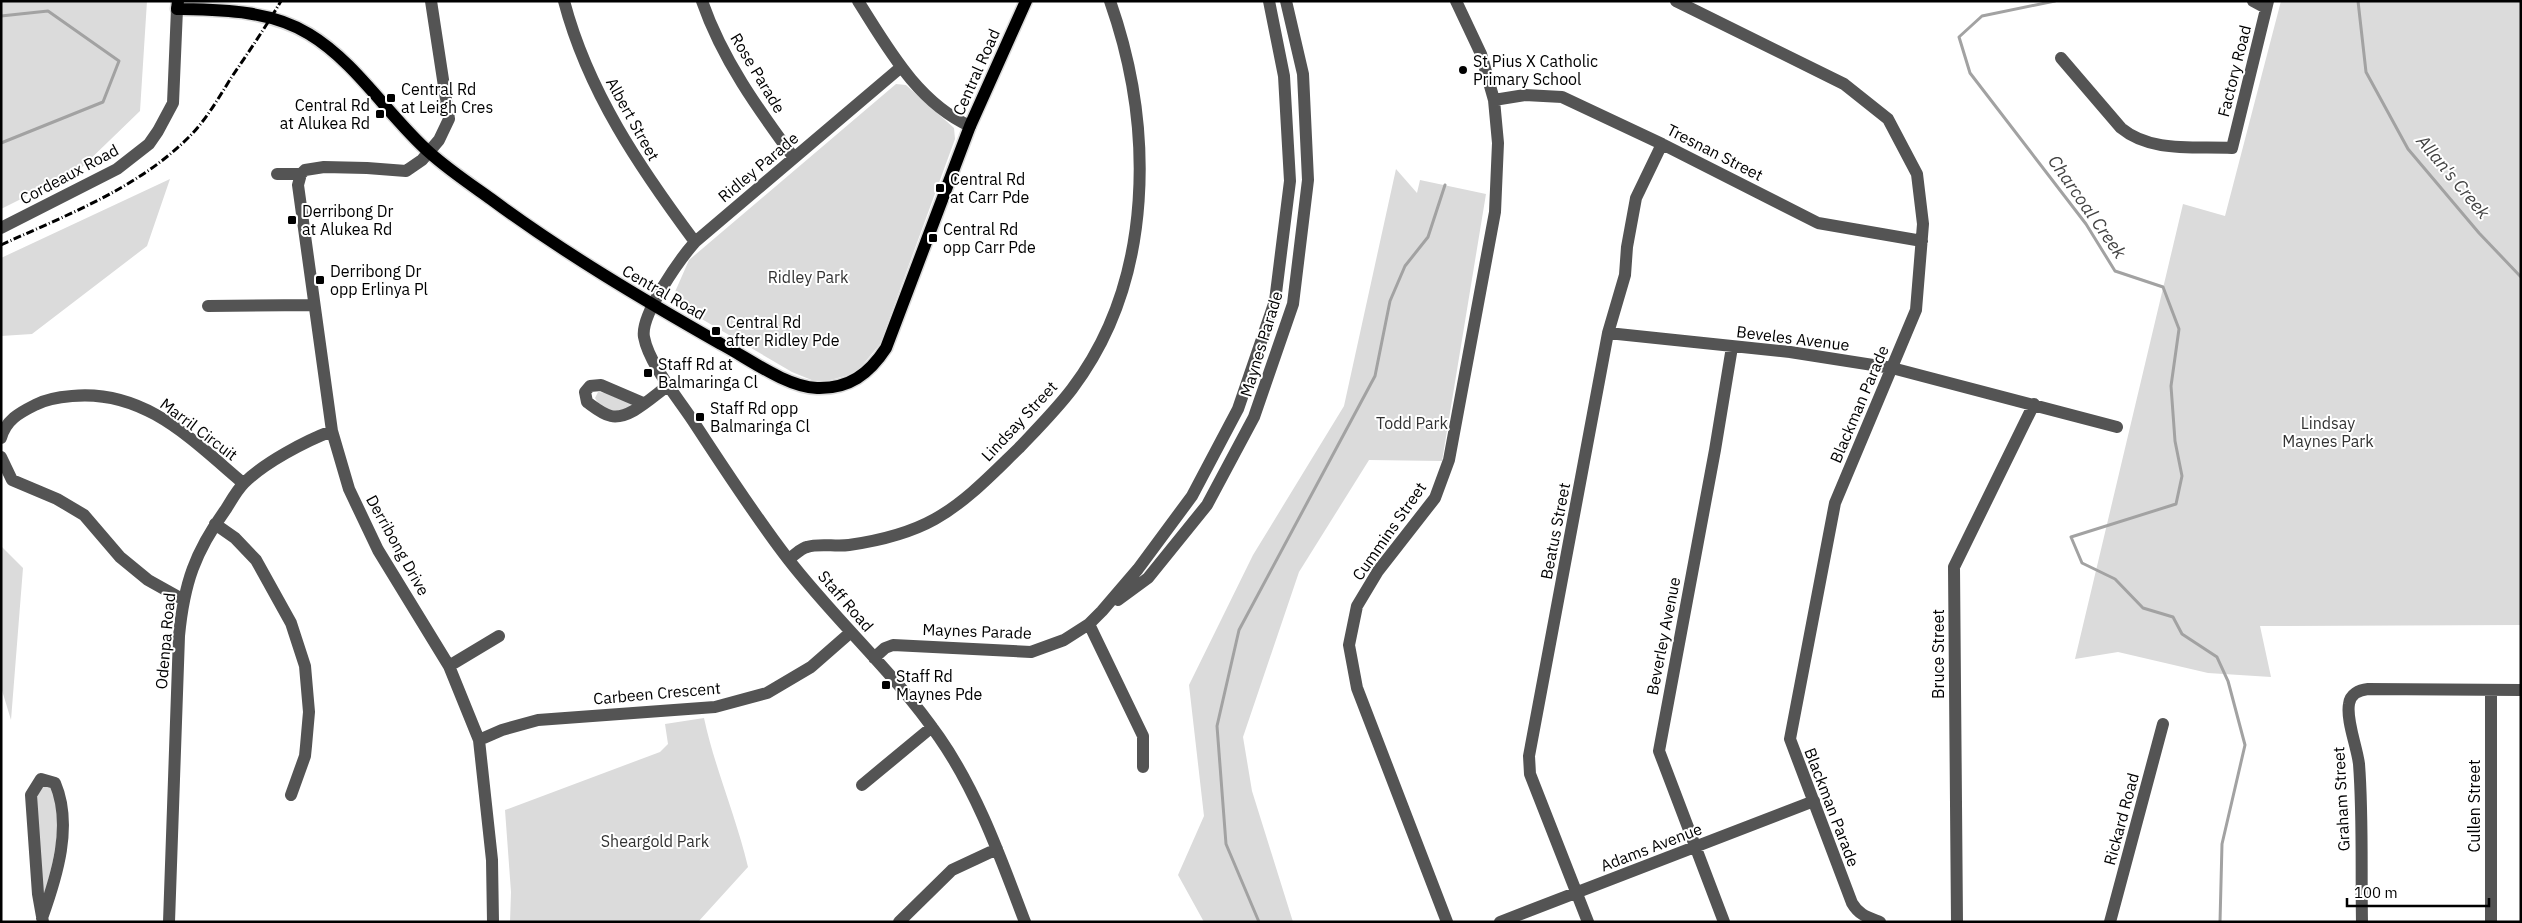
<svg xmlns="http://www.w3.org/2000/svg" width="2522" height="923" viewBox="0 0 2522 923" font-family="'IBM Plex Sans',sans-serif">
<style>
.green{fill:#dbdbdb}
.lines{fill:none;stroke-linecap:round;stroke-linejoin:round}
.stream{stroke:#a2a2a2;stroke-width:3}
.major-casing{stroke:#dbdbdb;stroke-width:15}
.minor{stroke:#545454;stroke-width:12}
.major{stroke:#000;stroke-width:12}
.rail{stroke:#000;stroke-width:3;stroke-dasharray:8 2.5 1 2.5;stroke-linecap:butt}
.poi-dot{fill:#000;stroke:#fff;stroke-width:2}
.labels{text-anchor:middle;stroke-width:4;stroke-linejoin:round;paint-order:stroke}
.poi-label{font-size:16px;fill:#000;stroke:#fff;text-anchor:start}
.street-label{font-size:16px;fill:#000;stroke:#fff}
.park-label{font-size:16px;fill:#323232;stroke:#fff}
.water-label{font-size:18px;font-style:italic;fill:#434343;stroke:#fff}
</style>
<rect width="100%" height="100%" fill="#fff"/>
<path class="green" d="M1 1H147L140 111 79 170 1 209Z
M2281 1 2521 2V625L2260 626 2271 677 2208 673 2118 652 2075 659 2183 204 2225 216Z
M896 84 906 85 954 128 955 139 880 344 856 373 819 383 792 372 671 301 689 260Z
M1396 169 1417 193 1420 180 1486 194 1442 461 1369 460 1299 572 1243 737 1252 791 1293 922H1204L1178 875 1204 816 1189 685 1253 555 1344 406Z
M170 179 147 246 32 334 1 336V258Z
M598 392 609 393 635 404C622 414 604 415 595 398Z
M1 546 23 568 11 720 1 687Z
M704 718C715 769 736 816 748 867L698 922H510L511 892 505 810 660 752 668 744 665 724Z
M42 786 51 787C66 823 52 862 44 898L35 798Z"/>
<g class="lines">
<path class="stream" d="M2055 1 1982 16 1959 37 1970 73 2086 224 2115 271 2163 287 2179 329 2171 386 2175 441 2182 476 2176 504 2071 537 2082 563 2115 579 2143 608 2173 617 2182 634 2217 657 2228 681 2245 745 2222 844 2220 922
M2358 1 2366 72 2408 149 2479 233 2521 277
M1 16 48 11 119 61 103 102 1 143
M1259 922 1226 844 1217 726 1239 630 1375 376 1390 301 1405 266 1428 237 1445 185"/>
<defs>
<path id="major" d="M178 1 177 9C222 10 270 10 309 34 356 62 389 117 430 153 449 170 470 184 491 199 564 253 642 299 721 344 748 358 786 387 817 388 849 389 869 374 886 348L970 126 1026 1"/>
</defs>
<use href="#major" class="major-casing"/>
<path class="minor" d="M564 1C588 92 640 168 695 242
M702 1C722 59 758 109 794 158
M858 1C888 48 917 102 970 126
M1676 1 1844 84 1888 119 1917 174 1923 224 1916 310 1835 503 1790 739 1852 903C1859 915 1867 917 1880 922
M2253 1 2266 8
M2061 58 2121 128C2151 153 2195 146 2232 148L2268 1
M900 68 695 242C680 259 640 315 644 337 649 364 678 398 693 421 724 468 754 515 788 559 836 621 895 673 939 737 978 793 1001 859 1025 922
M1494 100 1525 95 1562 97 1662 144 1818 223 1922 241
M277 174H301L305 170 324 167 367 168 406 171 422 160 439 140 449 119 431 1
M301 174 298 185 332 431 349 489 378 550 449 666 479 740 492 860 493 922
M1 228 117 169 149 144 158 131 173 103 177 9
M208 306 314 305
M1608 333 1790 352 1892 368 2117 427
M643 403 601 385 590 386 585 392 587 402C594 407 602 414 611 416 630 420 654 395 669 385
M1 438C6 420 19 413 35 405 46 399 59 397 72 396 145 389 192 440 243 483
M1 457 12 480 57 499 84 515 120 557 148 580 182 599
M215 524 235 538 256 560 291 623 305 666 309 712 306 746 305 756 291 795
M788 559C794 556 801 548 807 547 819 543 836 547 849 545 877 541 910 533 935 519 967 501 993 473 1019 448 1037 429 1056 410 1072 389 1155 279 1154 126 1110 1
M1118 600 1148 578 1207 505 1254 417 1293 304 1308 180 1303 74 1286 1
M1089 624 1143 736V767
M874 658 885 648 893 645 1031 652 1064 640 1089 624 1102 611 1138 569 1192 496 1238 409 1275 301 1290 181 1284 76 1269 1
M449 666 499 636
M479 740 502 730 538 720 715 707 767 693 811 667 851 632
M862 785 932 727
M42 918C57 876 73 825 55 783L41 779 31 795 38 894 43 922
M169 922 179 636C184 583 195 552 226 509 231 501 237 490 244 483 264 463 305 441 332 431
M899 922 952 870 997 849
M1447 922 1357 688 1349 645 1357 606 1378 571 1435 498 1449 460 1495 212 1498 143 1494 100 1481 54 1456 1
M1500 922 1814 801
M1588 922 1530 774 1529 756 1608 333 1625 275 1627 247 1636 198 1662 144
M1724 922 1659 751 1715 450 1732 347
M1957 922 1954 567 2034 404
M2110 922 2163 724
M2362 922C2361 870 2363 816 2359 764 2357 747 2346 720 2349 704 2350 694 2359 690 2368 689L2521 690
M2491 922V690"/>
<use href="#major" class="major"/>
<path class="rail" d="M1 245C66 215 137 189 189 137 206 120 218 99 231 78 248 53 265 28 281 1"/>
</g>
<g class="poi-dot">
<circle cx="1463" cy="70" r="5"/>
<rect x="386" y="93" width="10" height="10" rx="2.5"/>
<rect x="375" y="109" width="10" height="10" rx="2.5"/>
<rect x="935" y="183" width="10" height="10" rx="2.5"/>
<rect x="287" y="215" width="10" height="10" rx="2.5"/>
<rect x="928" y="233" width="10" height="10" rx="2.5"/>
<rect x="315" y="275" width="10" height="10" rx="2.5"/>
<rect x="711" y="326" width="10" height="10" rx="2.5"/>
<rect x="643" y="368" width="10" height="10" rx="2.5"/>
<rect x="695" y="412" width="10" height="10" rx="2.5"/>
<rect x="881" y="680" width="10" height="10" rx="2.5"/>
</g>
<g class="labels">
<g class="poi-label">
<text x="1473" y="67">St Pius X Catholic<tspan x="1473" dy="18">Primary School</tspan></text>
<text x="401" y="95">Central Rd<tspan x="401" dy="18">at Leigh Cres</tspan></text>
<text x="370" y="111" text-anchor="end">Central Rd<tspan x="370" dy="18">at Alukea Rd</tspan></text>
<text x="950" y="185">Central Rd<tspan x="950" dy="18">at Carr Pde</tspan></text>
<text x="302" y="217">Derribong Dr<tspan x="302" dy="18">at Alukea Rd</tspan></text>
<text x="943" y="235">Central Rd<tspan x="943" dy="18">opp Carr Pde</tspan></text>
<text x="330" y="277">Derribong Dr<tspan x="330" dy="18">opp Erlinya Pl</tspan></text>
<text x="726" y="328">Central Rd<tspan x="726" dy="18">after Ridley Pde</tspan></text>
<text x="658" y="370">Staff Rd at<tspan x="658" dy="18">Balmaringa Cl</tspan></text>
<text x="710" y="414">Staff Rd opp<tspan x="710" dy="18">Balmaringa Cl</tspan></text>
<text x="896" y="682">Staff Rd<tspan x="896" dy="18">Maynes Pde</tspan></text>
</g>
<g class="street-label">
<text transform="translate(2234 71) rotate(-76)" y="6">Factory Road</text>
<text transform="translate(976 72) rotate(-66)" y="6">Central Road</text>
<text transform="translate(758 73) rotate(59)" y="6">Rose Parade</text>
<text transform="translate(633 119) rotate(61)" y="6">Albert Street</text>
<text transform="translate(1715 152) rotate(27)" y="6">Tresnan Street</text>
<text transform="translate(758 167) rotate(-40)" y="6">Ridley Parade</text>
<text transform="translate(69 174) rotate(-28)" y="6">Cordeaux Road</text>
<text transform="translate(664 292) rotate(30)" y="6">Central Road</text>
<text transform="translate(1793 338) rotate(7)" y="6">Beveles Avenue</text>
<text transform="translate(1261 344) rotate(-73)" y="6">Maynes Parade</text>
<text transform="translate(1859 404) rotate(-67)" y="6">Blackman Parade</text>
<text transform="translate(1019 421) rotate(-47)" y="6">Lindsay Street</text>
<text transform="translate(199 429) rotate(37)" y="6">Marril Circuit</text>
<text transform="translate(1389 531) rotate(-55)" y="6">Cummins Street</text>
<text transform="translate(1555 531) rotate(-79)" y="6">Beatus Street</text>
<text transform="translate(398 545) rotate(61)" y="6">Derribong Drive</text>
<text transform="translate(846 601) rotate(49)" y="6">Staff Road</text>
<text transform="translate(977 631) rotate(2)" y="6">Maynes Parade</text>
<text transform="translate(1663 636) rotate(-79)" y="6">Beverley Avenue</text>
<text transform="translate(165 641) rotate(-85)" y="6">Odenpa Road</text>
<text transform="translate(1938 654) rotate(-90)" y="6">Bruce Street</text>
<text transform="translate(657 693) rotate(-5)" y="6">Carbeen Crescent</text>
<text transform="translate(2341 799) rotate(-93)" y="6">Graham Street</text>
<text transform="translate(2474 806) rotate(-90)" y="6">Cullen Street</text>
<text transform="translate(1832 807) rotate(69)" y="6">Blackman Parade</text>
<text transform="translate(2121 819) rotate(-75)" y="6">Rickard Road</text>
<text transform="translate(1651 847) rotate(-21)" y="6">Adams Avenue</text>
</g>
<g class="park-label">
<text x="808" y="283">Ridley Park</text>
<text x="1412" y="429">Todd Park</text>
<text x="2328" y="429">Lindsay<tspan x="2328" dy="18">Maynes Park</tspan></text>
<text x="655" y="847">Sheargold Park</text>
</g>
<g class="water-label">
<text transform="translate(2453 177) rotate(50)" y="6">Allan's Creek</text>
<text transform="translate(2087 207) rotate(55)" y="6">Charcoal Creek</text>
</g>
</g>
<rect width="2522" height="923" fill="none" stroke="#000000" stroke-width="5"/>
<path d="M2347 898v8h142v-8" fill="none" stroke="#000000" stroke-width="2.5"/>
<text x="2354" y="898" font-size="15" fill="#000000" stroke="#ffffff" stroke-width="4" paint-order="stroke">100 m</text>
</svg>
